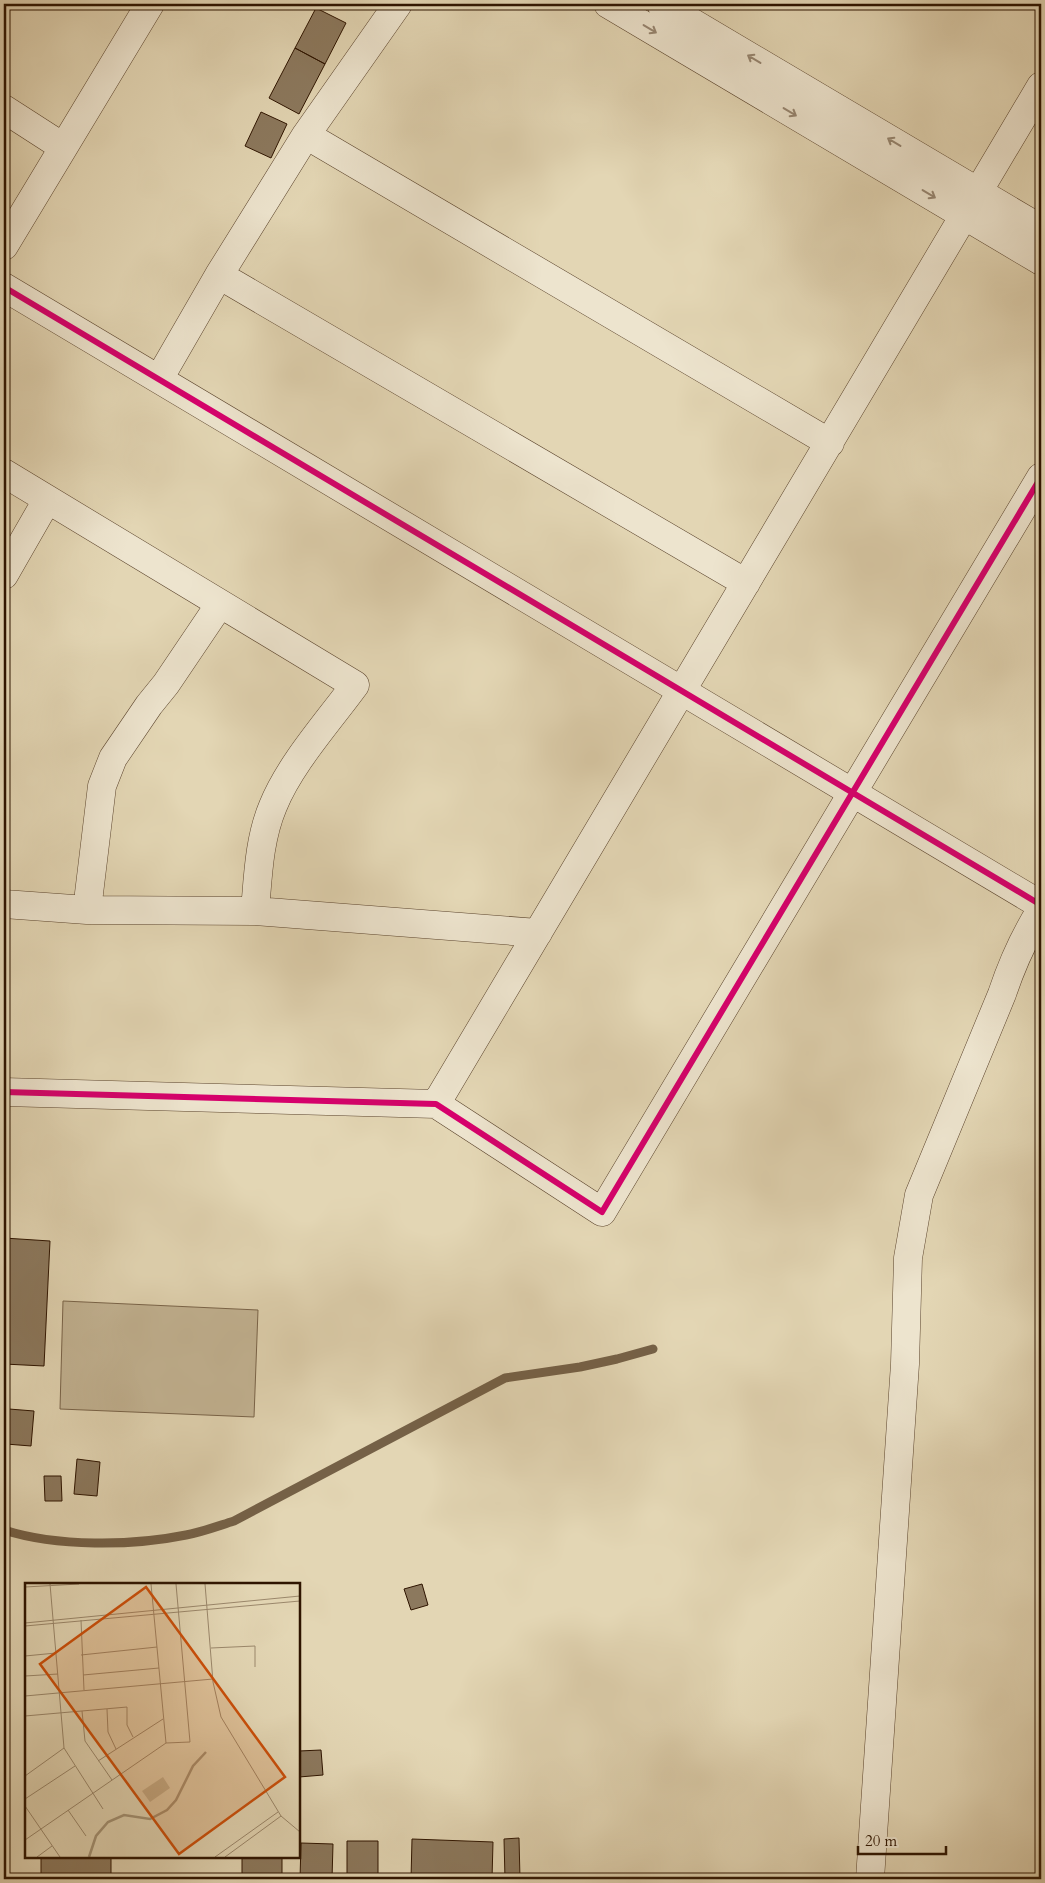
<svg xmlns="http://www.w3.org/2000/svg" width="1045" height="1883" viewBox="0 0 1045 1883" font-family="Cardo,serif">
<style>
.green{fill:#c4b595;stroke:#79644a}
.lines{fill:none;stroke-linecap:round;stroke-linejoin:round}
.stream{stroke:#756147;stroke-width:9}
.building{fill:#8c795e;stroke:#2e1400}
.minor-casing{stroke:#5b442d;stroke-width:29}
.minor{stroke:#ede4ce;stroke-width:28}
.cycleway-casing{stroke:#ede4ce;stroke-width:9}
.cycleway{stroke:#d6006c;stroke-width:6}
.oneway{stroke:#978671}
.inset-river{fill:none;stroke:#a59477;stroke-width:2.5}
.inset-road{fill:none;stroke:#9b886c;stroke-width:1}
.view{fill:#cc4f0a;fill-opacity:0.15;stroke:#cc4f0a;stroke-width:2.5}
.inset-edge{fill:none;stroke:#2e1400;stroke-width:2.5}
</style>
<rect width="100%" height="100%" fill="#e3d6b4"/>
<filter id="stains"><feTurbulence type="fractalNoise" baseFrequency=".004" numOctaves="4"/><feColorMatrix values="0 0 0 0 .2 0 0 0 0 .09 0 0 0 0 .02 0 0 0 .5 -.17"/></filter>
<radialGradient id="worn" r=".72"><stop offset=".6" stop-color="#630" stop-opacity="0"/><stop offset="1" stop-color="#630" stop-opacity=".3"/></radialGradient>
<path class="green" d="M63 1301 258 1310 254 1417 60 1409Z"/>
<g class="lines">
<path class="stream" d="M4 1530C57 1547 132 1546 186 1535 202 1532 218 1526 234 1521L505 1378 580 1367 617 1359 653 1349"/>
</g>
<path class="building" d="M316 8 346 23 325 64 295 48Z
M295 48 325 64 299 114 269 98Z
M261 112 287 124 271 158 245 146Z
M4 1238 50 1241 44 1366 4 1364Z
M9 1409 34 1411 31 1446 6 1444Z
M77 1459 100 1462 97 1496 74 1494Z
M44 1476H61L62 1501H45Z
M422 1584 428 1605 411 1610 404 1589Z
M321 1750 323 1775 299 1777V1751Z
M519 1838 520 1879H505L504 1839Z
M412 1839 493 1842 492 1879H411Z
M347 1841H378V1879H347Z
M301 1843 333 1844 332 1879H300Z
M41 1857H111V1879H41Z
M242 1857H282V1879H242Z"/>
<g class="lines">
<defs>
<path id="minor" d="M608 4 1041 261
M661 4 1041 229
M4 109 63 147
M306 135 830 443
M4 246 150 4
M219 275 746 583
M4 287 1041 905
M159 379 219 275 306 135 398 4
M4 473 355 685C328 722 290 764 273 806 259 839 258 876 255 911
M4 575 47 500
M4 904 87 910 255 911 538 933
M87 910 102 786 113 758 149 705 166 684 220 604
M4 1092 436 1104 602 1212C748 967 896 723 1041 477
M436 1104 1041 86
M870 1879 905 1364 908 1258 919 1195 1002 994C1012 964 1024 937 1041 910"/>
</defs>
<use href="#minor" class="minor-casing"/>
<use href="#minor" class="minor"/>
<defs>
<path id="cycleway" d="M4 287 1041 905
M4 1092 436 1104 602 1212C748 967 896 723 1041 477"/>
</defs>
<use href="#cycleway" class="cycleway-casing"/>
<use href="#cycleway" class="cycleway"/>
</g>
<defs><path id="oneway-shaft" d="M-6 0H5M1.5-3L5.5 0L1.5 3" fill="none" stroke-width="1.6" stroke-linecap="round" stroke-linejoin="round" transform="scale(1.25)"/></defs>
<g class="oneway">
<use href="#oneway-shaft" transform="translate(650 29) rotate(31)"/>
<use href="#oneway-shaft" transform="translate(754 59) rotate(-149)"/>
<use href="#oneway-shaft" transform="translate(790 112) rotate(31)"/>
<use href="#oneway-shaft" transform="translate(894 142) rotate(-149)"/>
<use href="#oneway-shaft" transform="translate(929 194) rotate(31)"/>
</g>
<g transform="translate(25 1583)">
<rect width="275" height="275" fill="#e3d6b4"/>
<path d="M138 194 145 205 125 219 117 208Z" fill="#c4b595"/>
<path class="inset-river" d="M64 274 71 253 83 239 99 232 125 236 142 227 151 217 168 183 181 169"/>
<path class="inset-road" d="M25 1 39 165 78 226M126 1 141 160M180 1 188 99 196 134 256 233 275 249M0 4 54 1M56 37 59 107M0 40 275 13M0 43 275 18M186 65 230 63V84M56 72 132 64M0 73 31 70M58 92 134 85M0 93 33 91M0 113 188 96M82 126 83 149 91 166M57 128 60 158 87 197M0 133 102 124V142L108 154M73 178 138 136M0 193 39 165M0 216 50 183M0 223 35 274M43 227 61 253M0 257 141 160 165 159 151 1M12 274 27 263M190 274 253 229M200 274 256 233"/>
<path class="view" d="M121 4 260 194 154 271 15 81Z"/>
<rect width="275" height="275" class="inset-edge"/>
</g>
<rect width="1045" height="1883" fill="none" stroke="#e3d6b4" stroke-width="20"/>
<rect x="5" y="5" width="1035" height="1873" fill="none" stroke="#2e1400" stroke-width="2.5"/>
<rect x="10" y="10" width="1025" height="1863" fill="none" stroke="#2e1400"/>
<path d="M858 1846v8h88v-8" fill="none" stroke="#2e1400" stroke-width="2.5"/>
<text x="865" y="1846" font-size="15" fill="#2e1400" stroke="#ede4ce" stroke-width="4" paint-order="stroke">20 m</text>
<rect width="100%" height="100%" filter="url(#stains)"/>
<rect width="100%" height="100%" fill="url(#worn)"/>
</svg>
